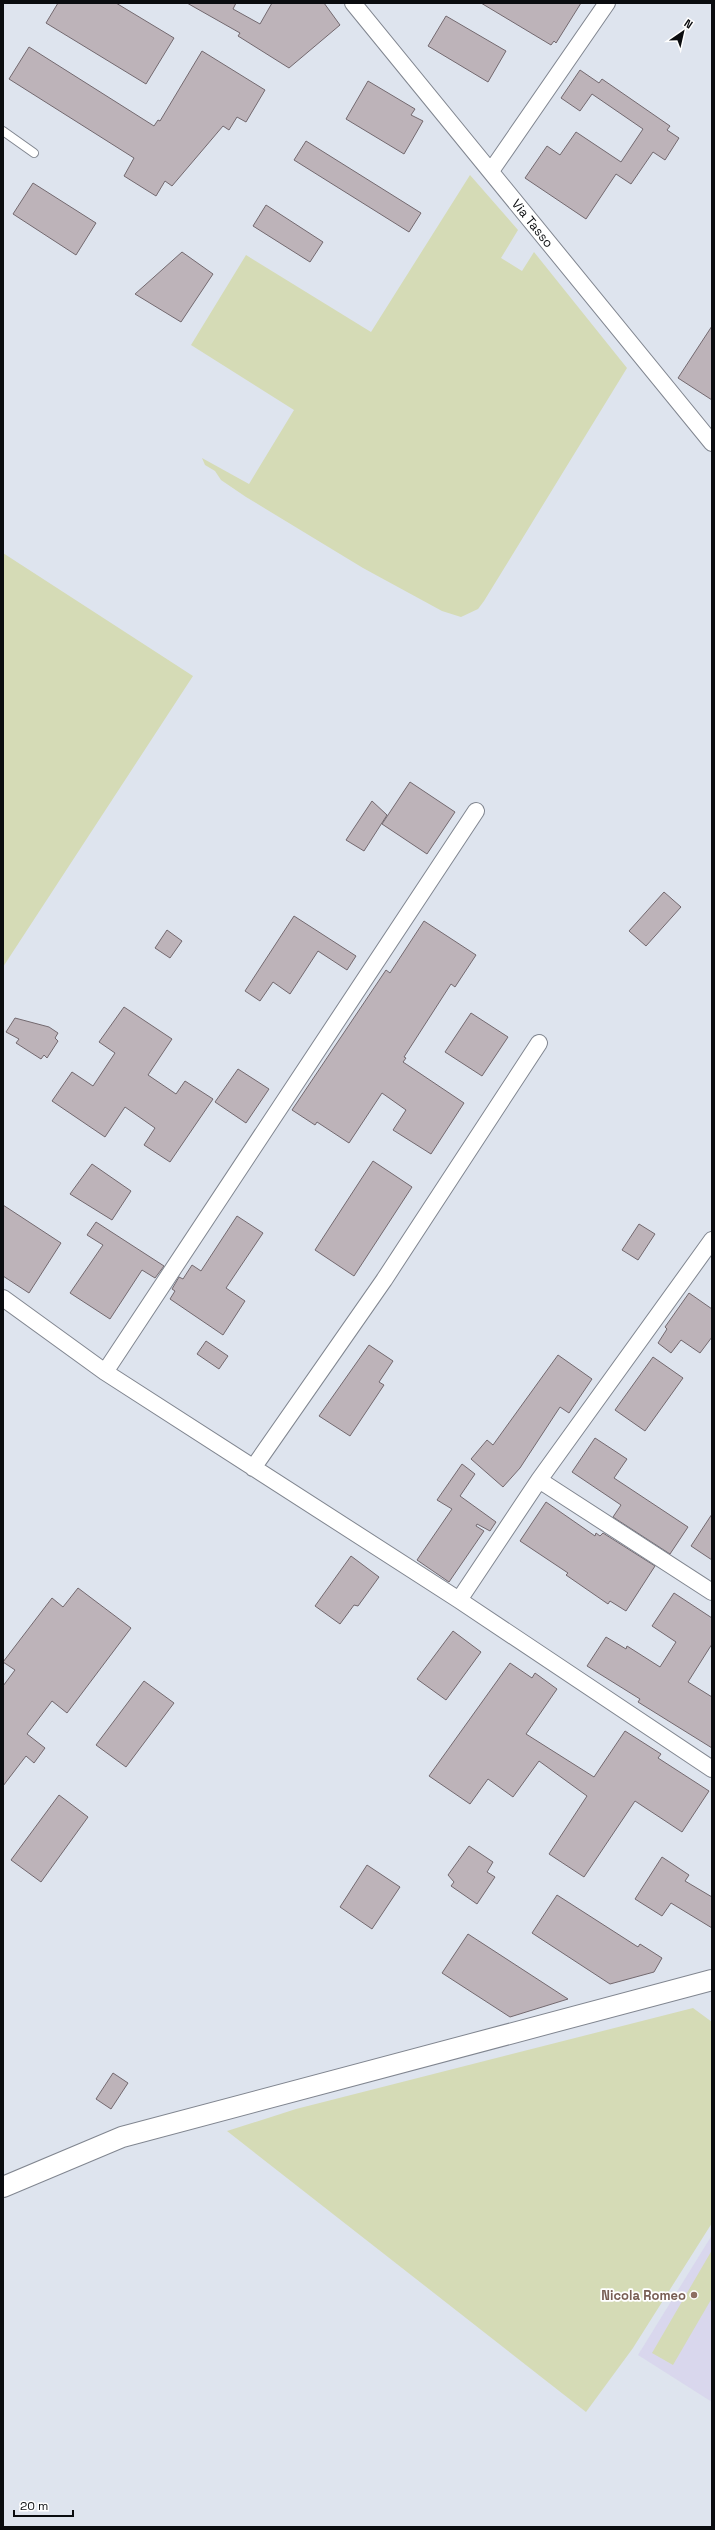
<svg xmlns="http://www.w3.org/2000/svg" width="715" height="2530" viewBox="0 0 715 2530" font-family="'Space Grotesk',sans-serif">
<style>
.education{fill:#d9d7ed}
.green{fill:#d5dbb6}
.building{fill:#bdb3b9;stroke:#73696f}
.lines{fill:none;stroke-linecap:round;stroke-linejoin:round}
.service-casing{stroke:#818690;stroke-width:10}
.minor-casing{stroke:#818690;stroke-width:18}
.tertiary-casing{stroke:#818690;stroke-width:22}
.service{stroke:#fff;stroke-width:8}
.minor{stroke:#fff;stroke-width:16}
.tertiary{stroke:#fff;stroke-width:20}
.education-dot{fill:#8d6e63;stroke:#fff;stroke-width:1.5}
.labels{text-anchor:middle;stroke-width:3.5;stroke-linejoin:round;paint-order:stroke}
.street-label{font-size:13px;fill:#0a0c0f;stroke:#fff}
.education-label{font-size:13px;font-weight:bold;fill:#785e54;stroke:#fff;text-anchor:end}
</style>
<rect width="100%" height="100%" fill="#dee4ee"/>
<path class="education" d="M712 2235V2402L638 2355Z"/>
<path class="green" d="M470 175 518 230 501 258 522 271 534 252 627 368 484 601 478 609 461 617 442 611 363 568 246 497 221 480 215 471 205 465 202 458 249 484 294 410 191 345 246 255 371 332Z
M3 553 193 676 3 967Z
M693 2008 712 2022V2223L633 2348 586 2412 227 2131 296 2109Z
M712 2250V2298L673 2365 652 2353Z"/>
<path class="building" d="M58 3H116L174 38 146 84 46 23Z
M187 3H236L233 9 260 24 272 3H324L340 25 289 68 238 36 240 33Z
M481 3H581L556 43 554 41 551 45Z
M446 16 506 51 488 82 428 46Z
M29 47 154 126 158 120 160 121 202 51 265 90 246 122 237 117 229 130 223 126 172 186 165 181 156 196 124 176 134 158 9 79Z
M580 70 599 83 602 79 670 126 667 130 679 138 665 160 653 152 631 184 616 174 586 219 525 178 547 146 560 155 576 132 621 162 643 129 592 94 580 111 561 98Z
M368 81 415 109 411 115 423 121 404 154 346 119Z
M306 141 421 213 409 232 294 160Z
M33 183 96 223 76 255 13 214Z
M266 205 323 242 310 262 253 226Z
M182 252 213 274 181 322 135 294Z
M712 326V400L678 378Z
M410 782 455 812 427 854 382 824Z
M372 801 387 815 364 851 346 840Z
M664 892 681 907 646 946 629 931Z
M294 916 356 956 347 970 318 951 290 994 273 982 260 1001 245 991Z
M424 921 476 955 455 987 451 984 404 1057 406 1058 403 1062 464 1103 431 1154 393 1130 406 1110 382 1093 349 1143 317 1122 315 1125 292 1110 386 970 390 973Z
M167 930 182 941 170 958 155 948Z
M124 1007 172 1039 148 1075 176 1094 185 1081 213 1099 170 1162 144 1145 155 1128 125 1107 105 1137 52 1101 72 1072 93 1086 115 1053 99 1042Z
M471 1013 508 1037 482 1076 445 1052Z
M15 1018 49 1027 58 1033 55 1038 58 1041 47 1058 44 1055 41 1059 16 1043 19 1039 6 1032Z
M238 1069 269 1089 246 1123 215 1102Z
M373 1161 412 1187 354 1276 315 1250Z
M92 1164 131 1191 112 1220 70 1194Z
M3 1205 61 1243 29 1293 3 1276Z
M237 1216 263 1233 226 1288 245 1301 223 1335 170 1299 175 1291 172 1289 179 1277 183 1279 192 1265 201 1271Z
M96 1222 164 1266 155 1278 142 1270 110 1319 70 1293 103 1245 87 1235Z
M639 1224 655 1234 638 1260 622 1250Z
M689 1293 712 1309V1337L700 1353 681 1340 671 1353 658 1343 667 1329 665 1327Z
M206 1341 228 1356 219 1369 197 1354Z
M369 1345 393 1361 379 1382 384 1385 350 1436 319 1416Z
M558 1355 592 1379 569 1413 560 1407 520 1468 503 1487 471 1459 487 1440 493 1445Z
M653 1357 683 1378 645 1431 615 1410Z
M595 1438 627 1459 614 1478 688 1527 670 1554 613 1517 621 1505 572 1472Z
M462 1464 475 1474 460 1496 496 1522 490 1531 477 1524 476 1526 484 1531 449 1582 417 1560 452 1509 437 1500Z
M546 1502 595 1536 596 1533 600 1536 603 1533 655 1566 626 1611 610 1601 608 1604 566 1575 568 1573 520 1541Z
M712 1514V1560L691 1546Z
M351 1556 379 1577 358 1606 354 1605 340 1624 315 1606Z
M78 1588 131 1628 67 1713 52 1701 27 1734 45 1748 34 1763 26 1756 3 1786V1686L15 1670 3 1662 52 1598 63 1607Z
M674 1593 712 1618V1644L688 1682 712 1697V1748L638 1702 640 1699 587 1666 606 1637 626 1649 627 1646 660 1667 676 1642 652 1626Z
M453 1631 481 1652 446 1700 417 1679Z
M510 1663 532 1678 535 1673 557 1689 526 1734 594 1777 625 1731 661 1754 658 1758 709 1791 682 1832 635 1801 584 1877 549 1854 587 1796 539 1761 513 1797 488 1779 470 1804 429 1776Z
M144 1681 174 1703 126 1767 96 1745Z
M59 1795 88 1817 41 1882 11 1860Z
M469 1846 493 1862 487 1872 495 1877 477 1904 451 1886 454 1882 448 1875Z
M662 1857 689 1875 685 1881 712 1897V1928L671 1903 662 1916 635 1899Z
M367 1865 400 1887 372 1929 340 1907Z
M557 1895 638 1947 640 1944 662 1958 654 1972 610 1984 532 1933Z
M468 1934 568 1999 510 2017 442 1973Z
M113 2073 128 2083 111 2109 96 2099Z"/>
<g class="lines">
<defs>
<path id="service" d="M3 131 34 153"/>
<path id="minor" d="M353 3 712 443
M491 171 607 3
M3 1298 105 1372 459 1600 712 1769
M105 1372 476 811
M253 1468 384 1280 539 1043
M539 1480 712 1592
M459 1600 539 1480 712 1240"/>
<path id="tertiary" d="M3 2187 122 2137 712 1980"/>
</defs>
<use href="#service" class="service-casing"/>
<use href="#minor" class="minor-casing"/>
<use href="#tertiary" class="tertiary-casing"/>
<use href="#service" class="service"/>
<use href="#minor" class="minor"/>
<use href="#tertiary" class="tertiary"/>
</g>
<circle class="education-dot" cx="694" cy="2295" r="4"/>
<g class="labels">
<g class="street-label">
<text transform="translate(533 223) rotate(51)" y="5">Via Tasso</text>
</g>
<g class="education-label">
<text x="686" y="2300">Nicola Romeo</text>
</g>
</g>
<rect width="715" height="2530" fill="none" stroke="#0a0c0f" stroke-width="8"/>
<g transform="translate(683 32) rotate(34)" stroke="#ffffff" stroke-width="3" paint-order="stroke">
<path d="M0-3L7 15L0 10L-7 15Z" fill="#0a0c0f"/>
<text y="-6" font-size="11" font-weight="bold" text-anchor="middle" fill="#0a0c0f">N</text>
</g>
<path d="M14 2510v6h59v-6" fill="none" stroke="#0a0c0f" stroke-width="2"/>
<text x="20" y="2510" font-size="12" fill="#0a0c0f" stroke="#ffffff" stroke-width="3" paint-order="stroke">20 m</text>
</svg>
